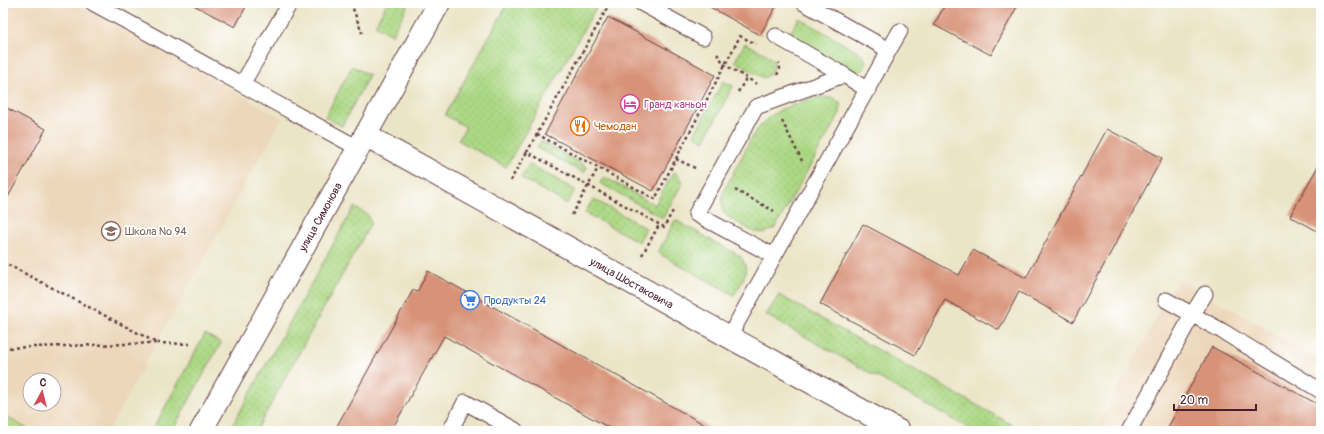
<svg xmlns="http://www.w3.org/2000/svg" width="1324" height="434" viewBox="0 0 1324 434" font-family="Pangolin,sans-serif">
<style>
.built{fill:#ecd7ba;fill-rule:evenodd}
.grass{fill:url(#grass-dots);stroke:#7b7c58}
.green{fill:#acd884;stroke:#7b7c58}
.building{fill:#d79277}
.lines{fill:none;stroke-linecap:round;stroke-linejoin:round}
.lane-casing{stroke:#623d42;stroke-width:17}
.street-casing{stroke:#623d42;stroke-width:24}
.path{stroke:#623d42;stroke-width:2.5;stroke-dasharray:3 3;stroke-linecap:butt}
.lane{stroke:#fff;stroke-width:15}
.street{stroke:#fff;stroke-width:22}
.labels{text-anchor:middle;stroke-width:3.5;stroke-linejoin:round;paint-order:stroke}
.hotel-label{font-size:11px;fill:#b23c85;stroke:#fff;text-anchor:start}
.food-label{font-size:11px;fill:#c56008;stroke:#fff;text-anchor:start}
.street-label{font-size:11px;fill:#4a1f2b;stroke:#fff}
.education-label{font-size:11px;fill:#785e54;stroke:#fff;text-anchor:start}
.shop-label{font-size:11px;fill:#366cbe;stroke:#fff;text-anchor:start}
</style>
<defs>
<pattern id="grass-dots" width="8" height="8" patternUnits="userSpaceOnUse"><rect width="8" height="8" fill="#acd884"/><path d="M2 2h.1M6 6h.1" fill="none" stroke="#96b972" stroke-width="1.8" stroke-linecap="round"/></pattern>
</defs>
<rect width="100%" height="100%" fill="#fff"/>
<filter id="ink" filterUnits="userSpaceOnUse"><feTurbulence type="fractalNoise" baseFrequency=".025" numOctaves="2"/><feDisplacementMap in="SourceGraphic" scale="8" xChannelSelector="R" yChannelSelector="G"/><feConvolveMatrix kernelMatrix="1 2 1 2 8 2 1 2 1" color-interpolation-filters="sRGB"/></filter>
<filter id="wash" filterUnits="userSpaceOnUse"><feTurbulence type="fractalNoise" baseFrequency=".012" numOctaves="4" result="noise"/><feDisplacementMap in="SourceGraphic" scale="16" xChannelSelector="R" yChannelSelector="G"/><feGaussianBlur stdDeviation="0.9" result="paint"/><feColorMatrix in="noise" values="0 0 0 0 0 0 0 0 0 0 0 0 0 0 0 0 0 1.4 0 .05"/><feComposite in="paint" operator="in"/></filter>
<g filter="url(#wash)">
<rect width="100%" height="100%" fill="#ebe5c7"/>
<path class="built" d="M3 3H75L282 118 108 431H3ZM30 380H54V404H30Z
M1178 279 1321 360V431H1095Z"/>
<path class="grass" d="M387 3H409L392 35 375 25Z
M508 3H591L597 6 506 167 458 140 466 127 445 115Z
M799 18 863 55 866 63 864 69 858 73 851 72 788 37Z
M745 43 766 54 774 61C774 70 772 74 763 78L735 61Z
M352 66 369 75 342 126 325 117Z
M723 81 733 86 704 141 694 135Z
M816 97 834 98 840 103V113L775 228 765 233 754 232 728 217 723 211 722 204 723 192 755 132 769 117 782 109Z
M541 141 587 167 584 173 537 148Z
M529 164 575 190 567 204 521 178Z
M674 171 683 182 663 218 600 183 604 177 655 205Z
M593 199 646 228 639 242 585 213Z
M354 207 368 215 371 223 256 431H229Z
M675 220 740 256C752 270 742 281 734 295L658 253Z
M779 295 1023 431H974L766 315Z
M205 334 221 343 172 431H152Z"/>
<path class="green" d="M3 415 31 431H3Z"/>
<g id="blocks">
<path class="building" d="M190 3H248L235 27Z
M703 3H778L760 35Z
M946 3H1019L991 55 934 25Z
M608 17 715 75 653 191 545 134Z
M3 106 46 129 3 206Z
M1107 129 1162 158 1073 322 1019 292 999 330 945 300 915 355 820 304 863 224 959 275 973 250 1026 278Z
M1321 161V233L1290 216Z
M428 271 517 320 716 431H615L444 336 391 431H334L413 290 417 292Z
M1212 347 1321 406V431H1166Z"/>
</g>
</g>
<g filter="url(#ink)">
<use href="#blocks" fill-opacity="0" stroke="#623d42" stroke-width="1"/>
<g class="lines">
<defs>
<path id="lane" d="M93 3 358 148
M641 3 703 37
M776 36 844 75
M889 50 900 31
M242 84 290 3
M774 256 696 214 756 107 844 75 868 90
M1166 300 1222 331 1321 391
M729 337 889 50 804 3
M450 431 465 402 515 430V431
M1129 431 1192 315 1205 294"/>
<g id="street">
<path id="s1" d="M365 135 899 431"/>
<path id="s2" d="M201 431 439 3"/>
</g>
</defs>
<use href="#lane" class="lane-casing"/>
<use href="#street" class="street-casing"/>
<path class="path" d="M351 3 362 33
M610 3 527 152 664 227 674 209
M717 54 725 65 757 84
M777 75 780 69 779 63
M738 92 747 77
M782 121 802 161
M537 134 655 199 740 36 756 44
M676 159 697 169
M510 181 527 152
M735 190 774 211
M572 215 598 168
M642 255 659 225
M3 262 157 343 190 344
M3 348 156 343"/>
<use href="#lane" class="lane"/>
<use href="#street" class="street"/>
</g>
</g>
<defs>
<symbol id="hotel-ring" viewBox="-11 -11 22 22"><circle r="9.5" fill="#fff" stroke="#d1479c" stroke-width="1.5"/><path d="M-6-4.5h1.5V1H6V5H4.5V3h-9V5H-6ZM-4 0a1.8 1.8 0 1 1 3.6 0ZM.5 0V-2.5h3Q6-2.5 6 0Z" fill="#d1479c"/></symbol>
<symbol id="restaurant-ring" viewBox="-11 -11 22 22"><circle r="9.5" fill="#fff" stroke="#e8710a" stroke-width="1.5"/><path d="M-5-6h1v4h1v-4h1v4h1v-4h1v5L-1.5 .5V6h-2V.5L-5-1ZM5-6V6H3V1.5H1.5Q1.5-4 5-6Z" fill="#e8710a"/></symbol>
<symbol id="school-ring" viewBox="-11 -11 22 22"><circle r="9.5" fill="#fff" stroke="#8d6e63" stroke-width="1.5"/><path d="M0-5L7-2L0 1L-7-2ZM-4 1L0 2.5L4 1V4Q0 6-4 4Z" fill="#8d6e63"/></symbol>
<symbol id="supermarket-ring" viewBox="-11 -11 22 22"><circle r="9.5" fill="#fff" stroke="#3f7fe0" stroke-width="1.5"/><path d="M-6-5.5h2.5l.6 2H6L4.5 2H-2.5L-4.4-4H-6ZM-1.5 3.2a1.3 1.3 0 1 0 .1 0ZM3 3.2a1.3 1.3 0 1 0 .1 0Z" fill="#3f7fe0"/></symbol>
</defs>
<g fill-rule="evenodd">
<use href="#hotel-ring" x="619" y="93" width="22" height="22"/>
<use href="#restaurant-ring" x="569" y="115" width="22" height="22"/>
<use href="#school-ring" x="100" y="220" width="22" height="22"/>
<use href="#supermarket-ring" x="459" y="289" width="22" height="22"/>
</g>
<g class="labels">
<g class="hotel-label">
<text x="644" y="108">Гранд каньон</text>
</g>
<g class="food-label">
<text x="594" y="130">Чемодан</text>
</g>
<g class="street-label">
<text dy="4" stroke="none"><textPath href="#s2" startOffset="245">улица Симонова</textPath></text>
<text dy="4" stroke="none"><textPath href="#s1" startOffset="305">улица Шостаковича</textPath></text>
</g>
<g class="education-label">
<text x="125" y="235">Школа № 94</text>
</g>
<g class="shop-label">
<text x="484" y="304">Продукты 24</text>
</g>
</g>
<rect width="1324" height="434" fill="none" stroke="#fff" stroke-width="16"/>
<g transform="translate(42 392) rotate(7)"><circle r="19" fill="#ffffff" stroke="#b7a5aa"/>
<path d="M0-3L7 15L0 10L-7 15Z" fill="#d1495b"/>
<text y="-6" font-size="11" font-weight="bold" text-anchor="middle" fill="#4a1f2b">С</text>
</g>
<path d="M1174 404v6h82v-6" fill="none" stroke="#4a1f2b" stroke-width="2"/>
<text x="1180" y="404" font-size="12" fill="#4a1f2b" stroke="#ffffff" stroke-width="3" paint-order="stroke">20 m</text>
</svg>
